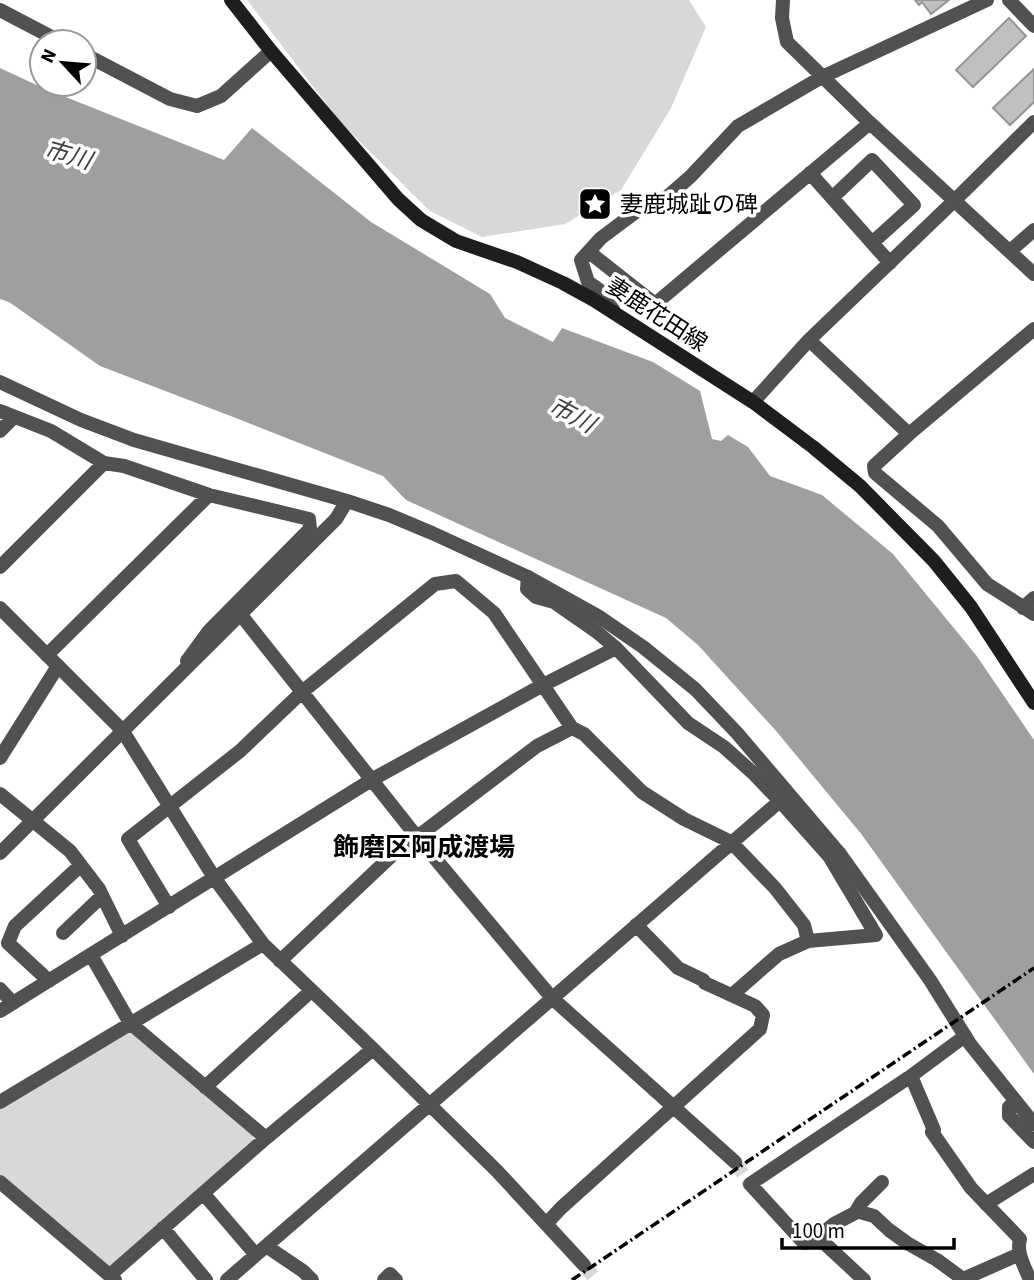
<svg xmlns="http://www.w3.org/2000/svg" width="1034" height="1280" viewBox="0 0 1034 1280" font-family="'Source Sans 3','Noto Sans JP',sans-serif">
<style>
.green{fill:#d8d8d8}
.water{fill:#9f9f9f}
.building{fill:#c0c0c0;stroke:#959595;stroke-width:2}
.lines{fill:none;stroke-linecap:round;stroke-linejoin:round}
.minor-tunnel{stroke:#d9d9d9;stroke-width:14;stroke-dasharray:14 7;stroke-linecap:butt}
.minor{stroke:#515151;stroke-width:14}
.tertiary{stroke:#515151;stroke-width:14}
.secondary{stroke:#1e1e1e;stroke-width:14}
.rail{stroke:#000;stroke-width:3.5;stroke-dasharray:10 3.5 2 3.5;stroke-linecap:butt}
.labels{text-anchor:middle;stroke-width:7;stroke-linejoin:round;paint-order:stroke}
.poi-label{font-size:23px;fill:#000;stroke:#fff;text-anchor:start}
.street-label{font-size:23px;fill:#000;stroke:#fff}
.water-label{font-size:24px;font-style:italic;fill:#404040;stroke:#fff}
.quarter-label{font-size:26px;font-weight:bold;fill:#000;stroke:#fff}
</style>
<rect width="100%" height="100%" fill="#fff"/>
<path class="green" d="M247 0H689L706 27 671 108 621 190 565 224 482 237 430 211 341 123Z
M126 1032 135 1034 253 1133V1142L109 1267 0 1178V1108Z"/>
<path class="water" d="M0 68 43 88 224 160 252 128 371 222 490 294 505 318 553 342 562 328 653 362 700 391 712 439 721 441 728 435 748 447 770 476 822 495 893 554 976 655 1034 740V1074L862 835 777 732 698 645 666 618 406 500 383 476 241 420 100 366 9 302 0 299Z"/>
<path class="building" d="M915 0H949L931 14 922 2 919 5Z
M1009 18 1026 36 973 87 956 70Z
M1034 69V102L1010 125 993 108Z"/>
<g class="lines">
<path class="minor-tunnel" d="M735 1162 750 1184
M584 1265 596 1280"/>
<path class="minor" d="M783 0 782 18 787 42 870 123 1034 274
M1009 0 1034 26
M0 10 61 42
M84 54 170 99 197 106 221 96 271 51
M810 173 890 263
M832 198 872 160 914 205 872 243
M1010 251 1034 230
M589 252 655 304 870 123
M613 312 612 299 588 282 581 260 601 238 652 200 666 198 691 176 738 126 822 77 987 0
M1034 329 909 434 874 466 875 473 938 526 987 584 1034 614
M809 340 909 434
M753 402 809 340 955 200 1034 122
M0 411 51 431 104 463 124 466 209 495 309 519 310 529 209 631 187 661
M0 431 13 418
M0 567 104 463
M528 577 527 589 536 597 554 602 597 632 616 648 688 723 724 747 753 773 780 801 829 856 840 854
M1023 608 1034 598
M241 615 417 837 552 998 735 1162
M47 655 209 495
M122 730 215 879 263 944 373 1049 497 1171 584 1265
M0 758 58 666
M0 794 70 851 99 889 122 936
M169 907 128 839 240 751 302 692 435 584 456 581 494 613 572 728 584 734 642 792 684 819 731 842 775 888 804 925 808 941
M63 933 102 896
M91 955 130 1023 266 1138
M280 961 402 846 417 837 537 746 572 728
M49 981 8 943 15 926 81 865
M0 989 13 1003
M732 995 779 954 808 941 876 935 829 856
M0 1011 373 779 543 685 616 648
M911 1076 934 1130 932 1132 971 1188 1020 1239C1016 1253 1025 1267 1030 1280
M205 1087 311 991
M0 1102 263 944
M1016 1102 1009 1107V1116L1034 1142
M0 1182 115 1280
M203 1193 256 1255
M986 1204 1034 1174
M856 1211 874 1216 889 1230 907 1243 937 1260 963 1279
M546 1224 561 1208 760 1029 763 1015 755 1006 705 983 703 980 678 968 636 925
M163 1228 206 1280
M821 1240 823 1233 834 1224 855 1213 861 1203 882 1182
M266 1246 303 1271 312 1280
M110 1275 266 1138 373 1049
M227 1280 780 801
M384 1280 390 1274 396 1280
M864 1280 821 1240 804 1243 750 1184 911 1076 965 1036
M961 1280 1020 1254"/>
<path class="tertiary" d="M0 382 81 420 134 440 347 501 389 515 432 533 528 577 598 616 643 647 695 689 737 733 840 854 930 980 970 1044 1034 1124
M0 608 122 730
M0 853 336 519 347 501"/>
<path class="secondary" d="M231 0 271 51 398 199 421 220 456 241 517 262 563 283 594 300 753 402 813 447 860 486 934 561 971 607 1034 703"/>
<path class="rail" d="M572 1280 1034 968"/>
</g>
<defs>
<symbol id="sight-square" viewBox="-11 -11 22 22"><rect x="-9" y="-9" width="18" height="18" rx="4" fill="#000" stroke="#fff"/><path d="M0-6L1.8-2.2L6-1.7L2.9 1.2L3.7 5.4L0 3.3L-3.7 5.4L-2.9 1.2L-6-1.7L-1.8-2.2Z" fill="#fff"/></symbol>
</defs>
<g fill-rule="evenodd">
<use href="#sight-square" x="576" y="185" width="38" height="38"/>
</g>
<g class="labels">
<g class="poi-label">
<text x="620" y="212">妻鹿城趾の碑</text>
</g>
<g class="street-label">
<text transform="translate(657 314) rotate(33)" y="8">妻鹿花田線</text>
</g>
<g class="water-label">
<text transform="translate(68 155) rotate(16)" y="8">市川</text>
<text transform="translate(572 415) rotate(28)" y="8">市川</text>
</g>
<g class="quarter-label">
<text x="424" y="856">飾磨区阿成渡場</text>
</g>
</g>
<g transform="translate(63 63) rotate(296)"><circle r="33" fill="#ffffff" stroke="#999999" stroke-width="2"/>
<path d="M0-5L12 26L0 18L-12 26Z" fill="#000000"/>
<text y="-10" font-size="19" font-weight="bold" text-anchor="middle" fill="#000000">N</text>
</g>
<path d="M782 1238v10h172v-10" fill="none" stroke="#000000" stroke-width="3.5"/>
<text x="792" y="1238" font-size="21" fill="#000000" stroke="#ffffff" stroke-width="5" paint-order="stroke">100 m</text>
</svg>
